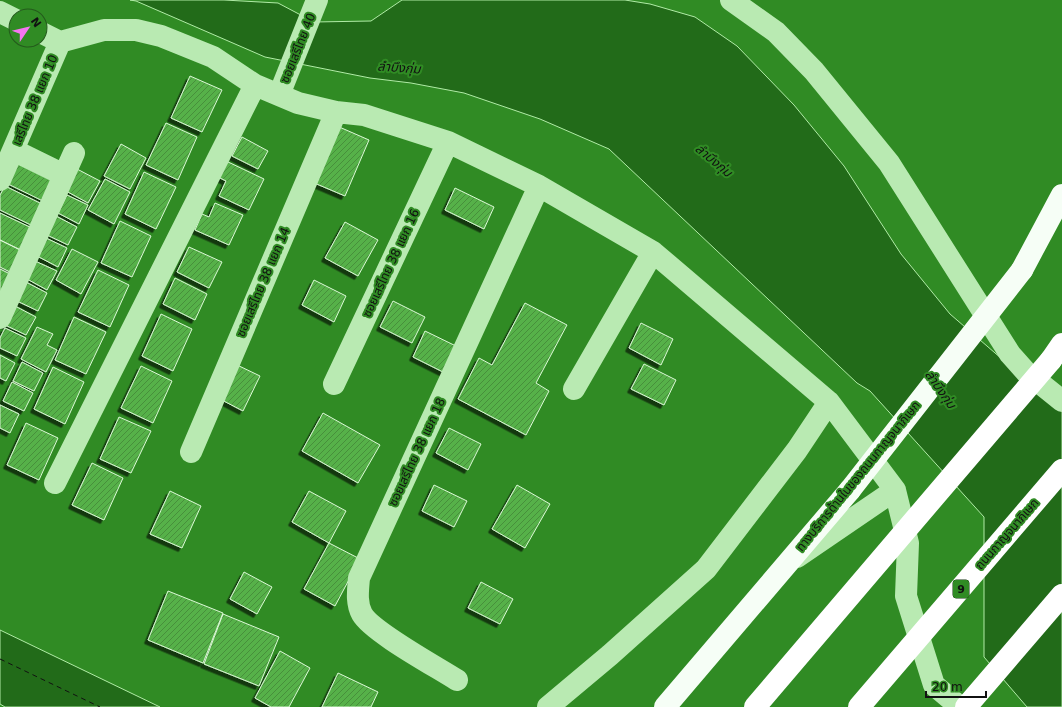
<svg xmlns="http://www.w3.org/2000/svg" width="1062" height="707" viewBox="0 0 1062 707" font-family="'DejaVu Sans','Noto Sans Thai',sans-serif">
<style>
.water{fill:#226b19;stroke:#b0eba6}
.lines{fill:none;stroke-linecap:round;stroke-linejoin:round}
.ferry{stroke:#111;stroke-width:1;stroke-dasharray:5 4;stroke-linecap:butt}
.building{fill:url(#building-hatch);stroke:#dbf8d6;filter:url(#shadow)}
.minor{stroke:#b9eab2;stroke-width:22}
.major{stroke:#f6fef6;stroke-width:22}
.highway{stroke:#fff;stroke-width:22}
.major-bridge{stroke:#f6fef6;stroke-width:22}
.highway-bridge{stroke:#fff;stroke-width:22}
.labels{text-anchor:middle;stroke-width:4;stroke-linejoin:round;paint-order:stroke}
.shield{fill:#308b24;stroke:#1a3617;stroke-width:1}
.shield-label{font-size:11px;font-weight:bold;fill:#111}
.street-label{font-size:12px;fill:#111;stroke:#308b24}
.water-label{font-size:13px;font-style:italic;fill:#111;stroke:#308b24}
</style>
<defs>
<pattern id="building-hatch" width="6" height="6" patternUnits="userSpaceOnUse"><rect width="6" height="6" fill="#56b148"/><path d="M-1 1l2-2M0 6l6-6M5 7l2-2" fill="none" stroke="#468f3b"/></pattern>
<filter id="shadow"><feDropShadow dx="-3.5" dy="3.5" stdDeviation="0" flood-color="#0009"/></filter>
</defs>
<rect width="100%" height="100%" fill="#308b24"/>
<path class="water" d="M130 0H224L278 3 314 22 371 21 402 0H625L650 4 695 17 737 46 794 105 844 166 901 254 950 314 1062 411V707H1027L984 657V517L870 391 857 383 609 149 540 119 464 93 411 83 370 78 265 57 136 1Z
M0 630 160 707H5L0 704Z"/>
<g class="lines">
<path class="ferry" d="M0 659 100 707"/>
</g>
<path class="building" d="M190 76 222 90 202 132 171 118Z
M166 123 197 137 178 180 146 165Z
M337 126 369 140 345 196 312 182Z
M242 137 268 151 258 169 232 156Z
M121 144 146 158 130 189 104 176Z
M226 161 264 179 249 210 219 196 226 181 218 177Z
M18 163 57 182 47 203 8 184Z
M77 169 100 181 88 203 66 191Z
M144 172 176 187 156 229 125 214Z
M105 179 130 192 114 224 88 210Z
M5 186 44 205 33 226 0 210V195Z
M455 188 494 207 484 229 445 210Z
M67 195 88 205 79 224 58 213Z
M215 203 243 215 229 245 195 230 202 214 209 217Z
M0 213 34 229 23 251 0 240Z
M56 216 77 227 68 245 47 235Z
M120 221 151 236 132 277 101 263Z
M345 222 378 240 358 276 325 258Z
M46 238 67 248 58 267 37 256Z
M0 240 24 252 14 274 0 267Z
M189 247 222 262 209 288 177 272Z
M72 249 98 262 81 294 56 280Z
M35 261 57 271 47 290 27 279Z
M0 269 14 276 0 296Z
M98 270 129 285 110 327 78 312Z
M175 278 207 294 195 320 163 304Z
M314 280 346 296 334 322 302 305Z
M26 282 47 293 38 311 17 301Z
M393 301 425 317 412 343 380 327Z
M525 303 567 325 536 383 549 391 526 435 458 399 479 358 492 365Z
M15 306 36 317 26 335 5 325Z
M161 314 192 329 173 371 142 356Z
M74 317 106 332 86 374 55 360Z
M641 323 673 339 661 365 629 348Z
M37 327 53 334 47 345 57 350 46 372 21 359Z
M5 328 26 338 17 356 0 348V338Z
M425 331 458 347 445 373 413 357Z
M0 355 15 363 6 381 0 378Z
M22 362 43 373 34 391 13 381Z
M235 364 260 376 243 411 218 398Z
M644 364 676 380 664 405 631 389Z
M141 366 172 381 153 423 121 408Z
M53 367 84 382 65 424 34 409Z
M12 382 33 393 24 411 3 401Z
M0 405 19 414 10 433 0 428Z
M323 413 380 445 358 483 302 451Z
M119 417 151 431 131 473 100 459Z
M26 423 58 438 39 480 7 465Z
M449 428 481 444 468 470 436 453Z
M92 463 123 478 104 520 72 505Z
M434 485 467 501 454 527 422 511Z
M517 485 550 504 525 548 492 529Z
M170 491 201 506 182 548 150 534Z
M309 491 346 511 329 543 292 522Z
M329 543 360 559 335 606 304 589Z
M244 572 272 587 257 614 230 599Z
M481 582 513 599 500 624 468 608Z
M168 591 223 613 203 663 148 640Z
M223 614 279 637 259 686 204 664Z
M280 651 310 668 289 707H271L255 698Z
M338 673 378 692 371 707H322Z"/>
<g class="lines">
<path class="minor" d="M731 0 776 32 814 71 889 163 1010 354 1026 372 1062 401
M0 12 16 20
M40 32 60 42 104 30H136L161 36 213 57 255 85 298 103 336 112 364 115 448 142 539 186 653 252 829 402 797 450 706 569 610 655 548 707
M279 95 317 0
M13 150 64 175
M0 180 60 42
M0 318 74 153
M334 384 448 142
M574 389 653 252
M829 402 895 490 908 543 906 596 934 685 960 707
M191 452 336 112
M55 483 255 85
M797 557 895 490
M457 680C437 667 372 632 362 614 356 603 358 590 359 578L539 186"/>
<path class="major" d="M1022 270 1062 195
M665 707 850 490"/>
<path class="highway" d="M1051 360 1062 344
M966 707 1062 595"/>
<path class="major-bridge" d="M850 490 1022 270"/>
<path class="highway-bridge" d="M755 707 1051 360
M859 707 1062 470"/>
</g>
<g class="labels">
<rect class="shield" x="953" y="580" width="16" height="18" rx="3"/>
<g class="shield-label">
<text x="961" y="593">9</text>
</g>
<g class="street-label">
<text transform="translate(298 48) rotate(-68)" y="4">ซอยเสรีไทย 40</text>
<text transform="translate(35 100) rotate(-67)" y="4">เสรีไทย 38 แยก 10</text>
<text transform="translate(391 263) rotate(-65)" y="4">ซอยเสรีไทย 38 แยก 16</text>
<text transform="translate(263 282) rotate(-67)" y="4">ซอยเสรีไทย 38 แยก 14</text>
<text transform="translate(417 452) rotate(-65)" y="4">ซอยเสรีไทย 38 แยก 18</text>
<text transform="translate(858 476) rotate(-51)" y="4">ทางบริการด้านในของถนนกาญจนาภิเษก</text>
<text transform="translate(1007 534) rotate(-49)" y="4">ถนนกาญจนาภิเษก</text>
</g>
<g class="water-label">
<text transform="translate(399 67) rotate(4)" y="5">ลำบึงกุ่ม</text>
<text transform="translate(714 160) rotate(40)" y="5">ลำบึงกุ่ม</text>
<text transform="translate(941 389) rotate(55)" y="5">ลำบึงกุ่ม</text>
</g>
</g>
<g transform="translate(28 28) rotate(55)"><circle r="19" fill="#308b24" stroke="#245a1c"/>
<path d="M0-3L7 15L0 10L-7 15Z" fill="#f575f1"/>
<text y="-6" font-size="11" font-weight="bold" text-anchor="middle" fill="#111111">N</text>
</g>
<path d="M926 691v6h60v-6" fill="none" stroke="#111111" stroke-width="2"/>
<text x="932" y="691" font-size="12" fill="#111111" stroke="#308b24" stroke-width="3" paint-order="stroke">20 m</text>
</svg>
